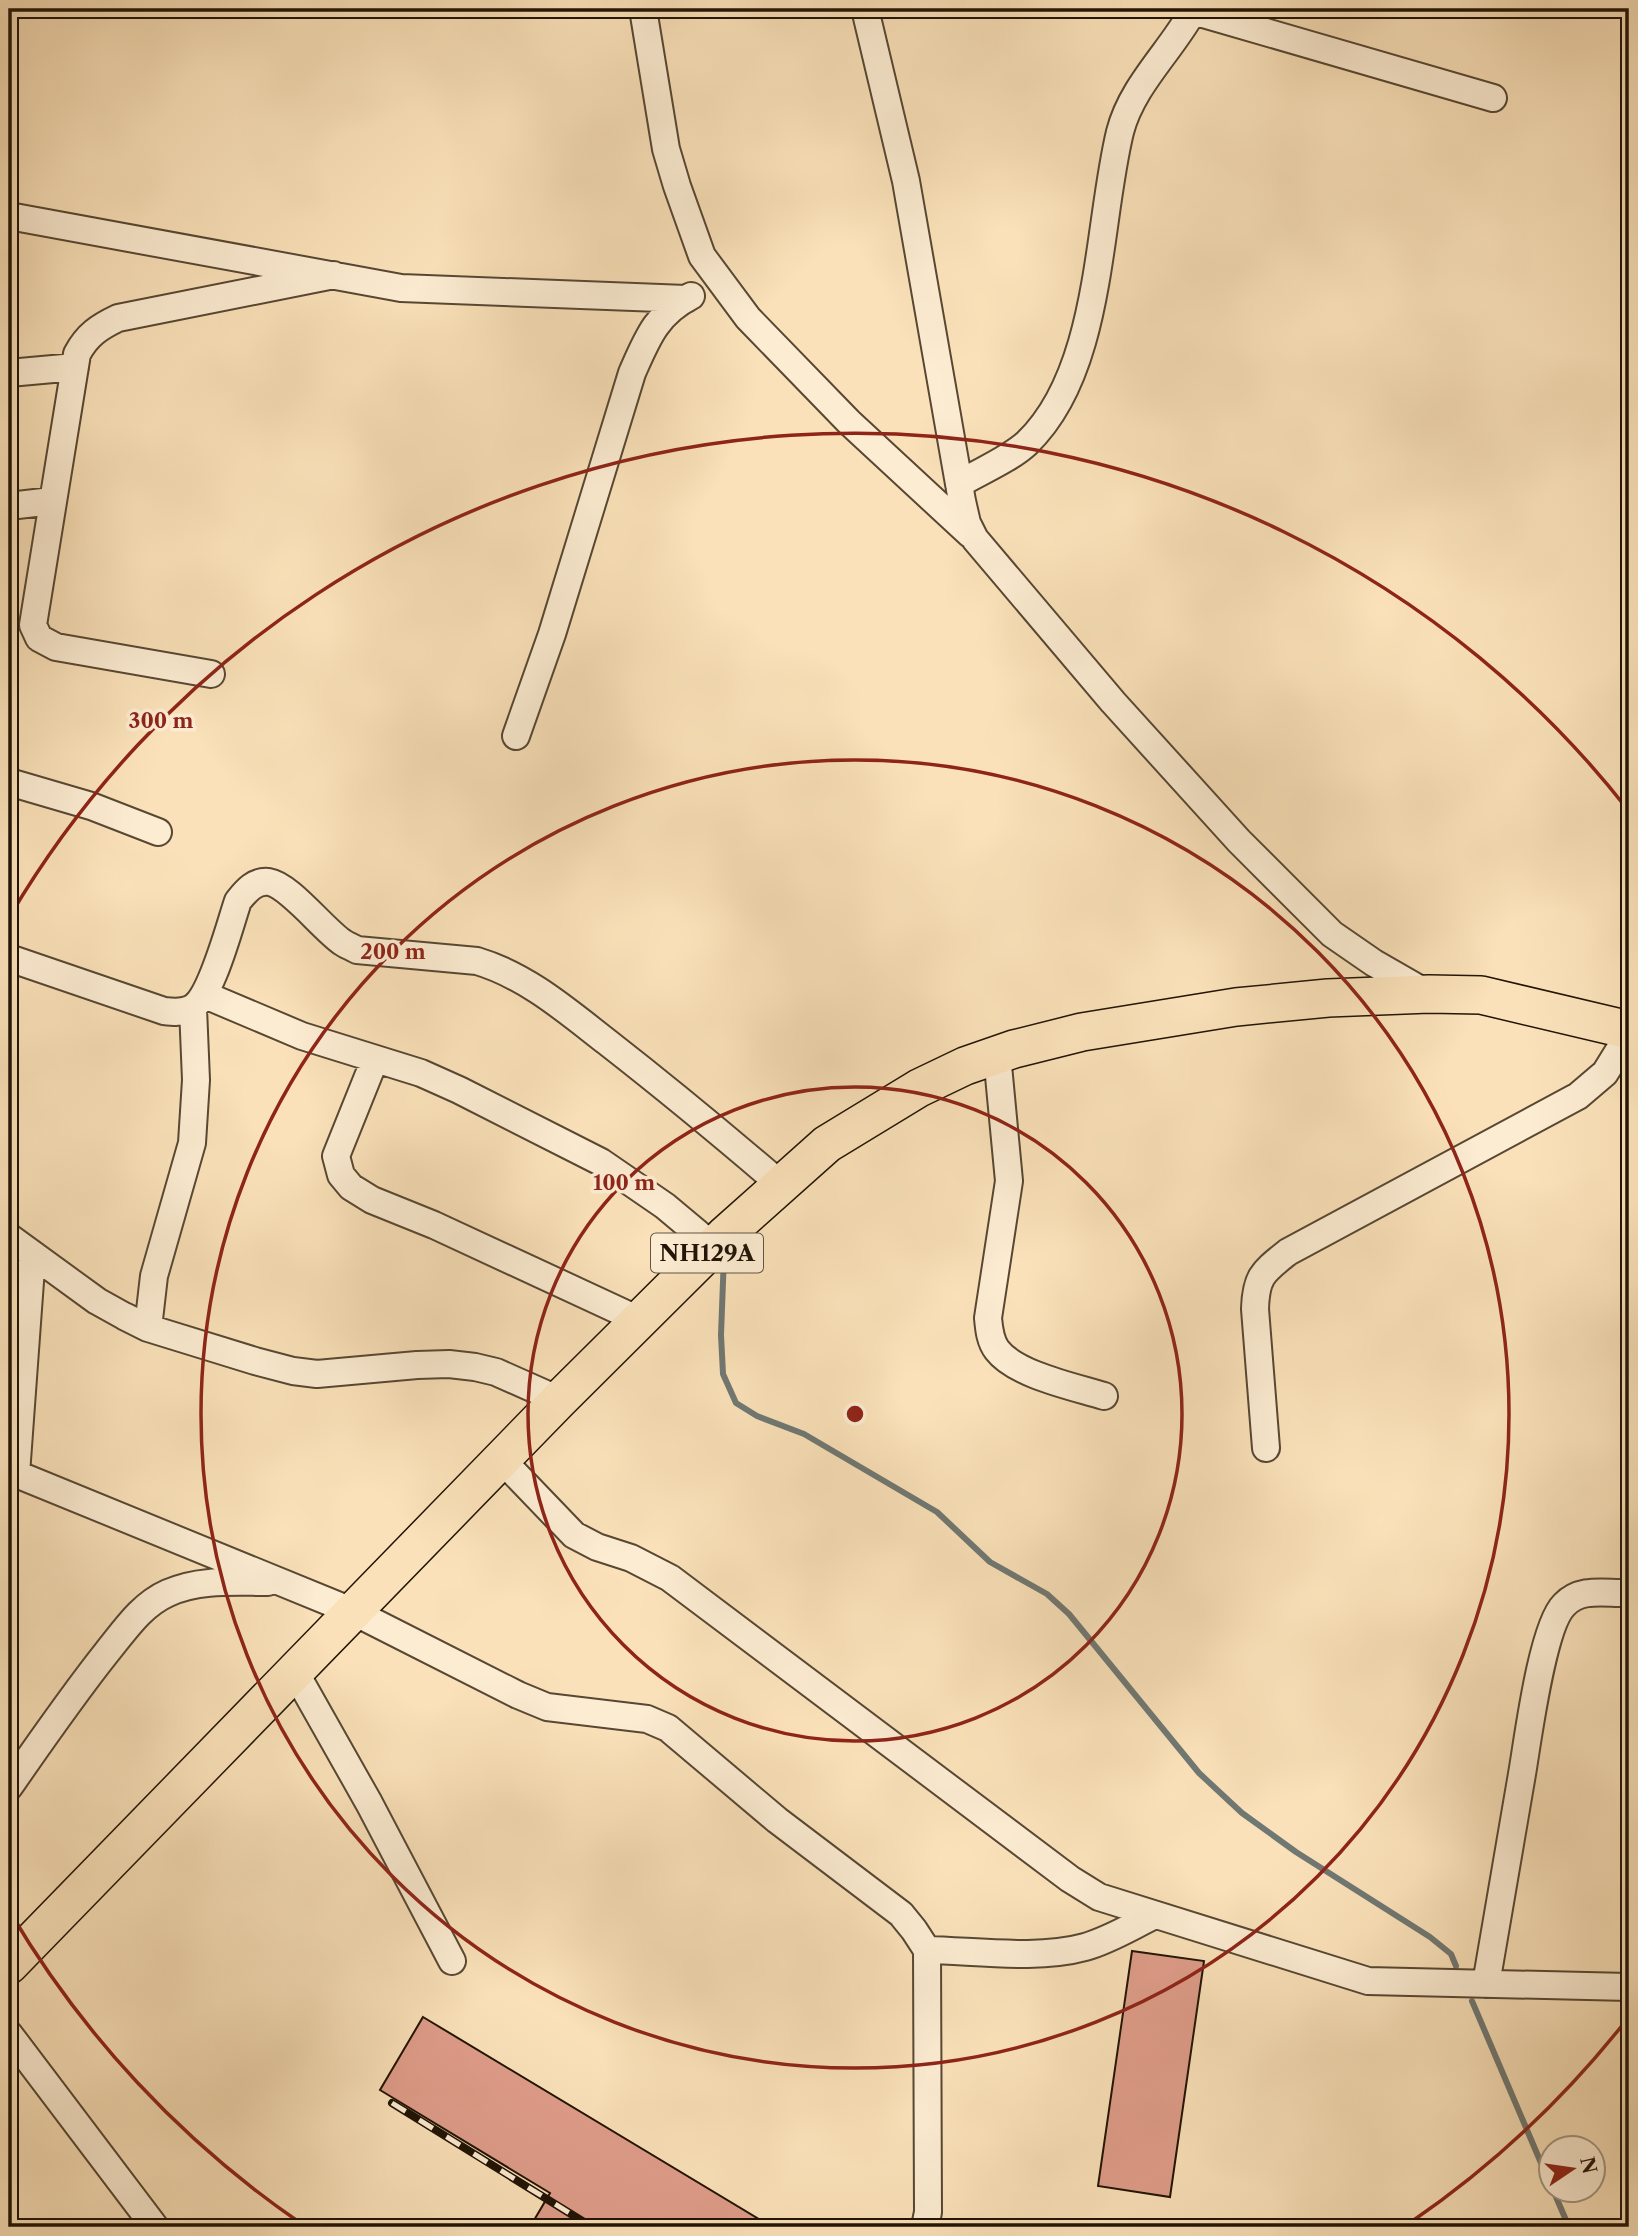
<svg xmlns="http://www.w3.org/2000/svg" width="1638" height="2236" viewBox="0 0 1638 2236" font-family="'Libre Caslon Text',serif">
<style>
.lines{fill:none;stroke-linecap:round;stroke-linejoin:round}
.stream{stroke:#707873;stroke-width:6}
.building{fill:#df9d8a;stroke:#211406;stroke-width:2}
.minor-casing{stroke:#574733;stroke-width:30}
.highway-casing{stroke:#211406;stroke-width:40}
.minor{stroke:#fcecd2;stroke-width:26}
.highway{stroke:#fae1b9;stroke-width:37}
.rail-casing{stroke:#211406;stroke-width:8}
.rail{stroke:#fcecd2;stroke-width:5;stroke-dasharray:16;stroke-linecap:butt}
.ring{fill:none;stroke:#8f2418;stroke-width:3.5}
.labels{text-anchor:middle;stroke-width:7;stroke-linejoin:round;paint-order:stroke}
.shield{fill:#fcecd2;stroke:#635543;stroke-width:2}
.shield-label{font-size:23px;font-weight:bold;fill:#211406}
.centre{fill:#8f2418;stroke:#fcecd2;stroke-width:3.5}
.ring-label{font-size:21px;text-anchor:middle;font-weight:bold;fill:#8f2418;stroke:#fcecd2;stroke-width:7;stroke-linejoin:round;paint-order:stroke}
</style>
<rect width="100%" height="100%" fill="#fae1b9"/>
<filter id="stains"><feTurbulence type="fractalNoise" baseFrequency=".00286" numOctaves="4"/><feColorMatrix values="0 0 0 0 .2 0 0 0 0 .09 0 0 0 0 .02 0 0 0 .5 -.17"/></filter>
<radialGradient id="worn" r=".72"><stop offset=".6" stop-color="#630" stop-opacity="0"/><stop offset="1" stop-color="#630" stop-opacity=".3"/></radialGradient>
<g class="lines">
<path class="stream" d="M724 1255 721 1335 723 1374 736 1403 757 1416 804 1434 937 1512 990 1562 1047 1594 1069 1614 1199 1773 1242 1813 1296 1852 1430 1937 1451 1954 1456 1966
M1472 2001 1550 2184
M1553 2190 1569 2227"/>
</g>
<path class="building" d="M1132 1951 1204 1961 1170 2197 1098 2186Z
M423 2017 772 2227H530L550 2193 380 2090Z"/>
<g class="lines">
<defs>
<path id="minor" d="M643 9 666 149 677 186 702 256 748 318 849 422 970 534
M865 9 906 181 962 501 967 523 975 539 1113 702 1239 841 1332 934 1374 963 1428 994
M1193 11 1493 98
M9 216 401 288 686 299
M9 373 75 367
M959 484C979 472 1010 459 1027 443 1102 371 1097 226 1120 132 1132 85 1172 50 1194 9
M9 506 52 501
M211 674 56 647 39 638 33 625 77 354C87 335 99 327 118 318L334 275
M516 736 552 634 632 373C647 339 656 314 691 296
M9 782 91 806 158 832
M9 958 164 1011C173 1012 182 1013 190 1009 211 1000 230 924 238 901 246 891 255 880 269 882 289 885 323 929 342 942 346 945 352 947 357 950L477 961C527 976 567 1011 607 1042 666 1088 724 1136 780 1184
M205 995 302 1036 421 1073 459 1090 601 1162 665 1206 714 1247
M997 1055 1009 1181 988 1318C989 1329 990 1341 997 1350 1016 1375 1075 1387 1104 1396
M375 1059 336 1156 341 1175 351 1187 372 1200 434 1225 639 1320
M9 1237 97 1301 124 1316 148 1328 255 1361 293 1371 317 1374 417 1365 449 1364 475 1367 496 1372 559 1400
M148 1328 154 1276 192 1143 196 1080 193 1008
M1266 1448 1255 1309C1256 1276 1263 1272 1288 1252L1578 1096 1605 1073 1629 1034
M501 1459 574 1535 597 1547 631 1558 670 1578 1070 1879 1099 1897 1368 1981 1629 1987
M9 1471 354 1612 518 1695 547 1707 647 1719 668 1728 777 1820 901 1914 914 1930 927 1950 928 2212 925 2227
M16 1474 32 1254
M295 1672 369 1803 452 1961
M9 1787C41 1741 72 1696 107 1652 125 1630 141 1605 168 1593 199 1579 234 1582 268 1582
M927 1950C976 1951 1038 1960 1085 1947 1110 1940 1132 1926 1155 1915
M1486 1984C1498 1914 1510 1844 1522 1774 1528 1739 1542 1627 1564 1605 1580 1588 1602 1593 1624 1593L1629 1590
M9 2034 155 2227"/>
<path id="highway" d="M9 1965 559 1400 725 1235 827 1144 919 1088 965 1066 1014 1049 1082 1032 1236 1007 1328 998 1429 994 1481 995 1629 1030"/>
</defs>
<use href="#minor" class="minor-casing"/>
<use href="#highway" class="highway-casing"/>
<use href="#minor" class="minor"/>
<use href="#highway" class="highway"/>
<defs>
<path id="rail" d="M392 2103 592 2227"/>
</defs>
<use href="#rail" class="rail-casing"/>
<use href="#rail" class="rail"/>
</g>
<g class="ring">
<circle cx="855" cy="1414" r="327"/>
<circle cx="855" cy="1414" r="654"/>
<path d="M1628 2018A981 981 0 0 1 1411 2222M299 2222A981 981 0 0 1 10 1912M10 916A981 981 0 0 1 1628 810"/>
</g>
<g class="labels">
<rect class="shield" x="651" y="1233.5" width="112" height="39" rx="5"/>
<g class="shield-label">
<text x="707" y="1261">NH129A</text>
</g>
</g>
<circle cx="855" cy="1414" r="10" class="centre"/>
<g class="ring-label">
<text x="161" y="728">300 m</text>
<text x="393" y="959">200 m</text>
<text x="624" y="1190">100 m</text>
</g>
<rect width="1638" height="2236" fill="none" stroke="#fae1b9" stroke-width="35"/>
<rect x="10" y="10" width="1617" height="2215" fill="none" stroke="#211406" stroke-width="3.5"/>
<rect x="18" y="18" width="1603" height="2201" fill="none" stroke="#211406" stroke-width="2"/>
<g transform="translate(1572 2169) rotate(77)"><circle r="33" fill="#fcecd2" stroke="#a49680" stroke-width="2"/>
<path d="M0-5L12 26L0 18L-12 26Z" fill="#8f2418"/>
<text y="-10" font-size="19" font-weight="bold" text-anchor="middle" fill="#211406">N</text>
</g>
<rect width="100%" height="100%" filter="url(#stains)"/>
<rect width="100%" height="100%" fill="url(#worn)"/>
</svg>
